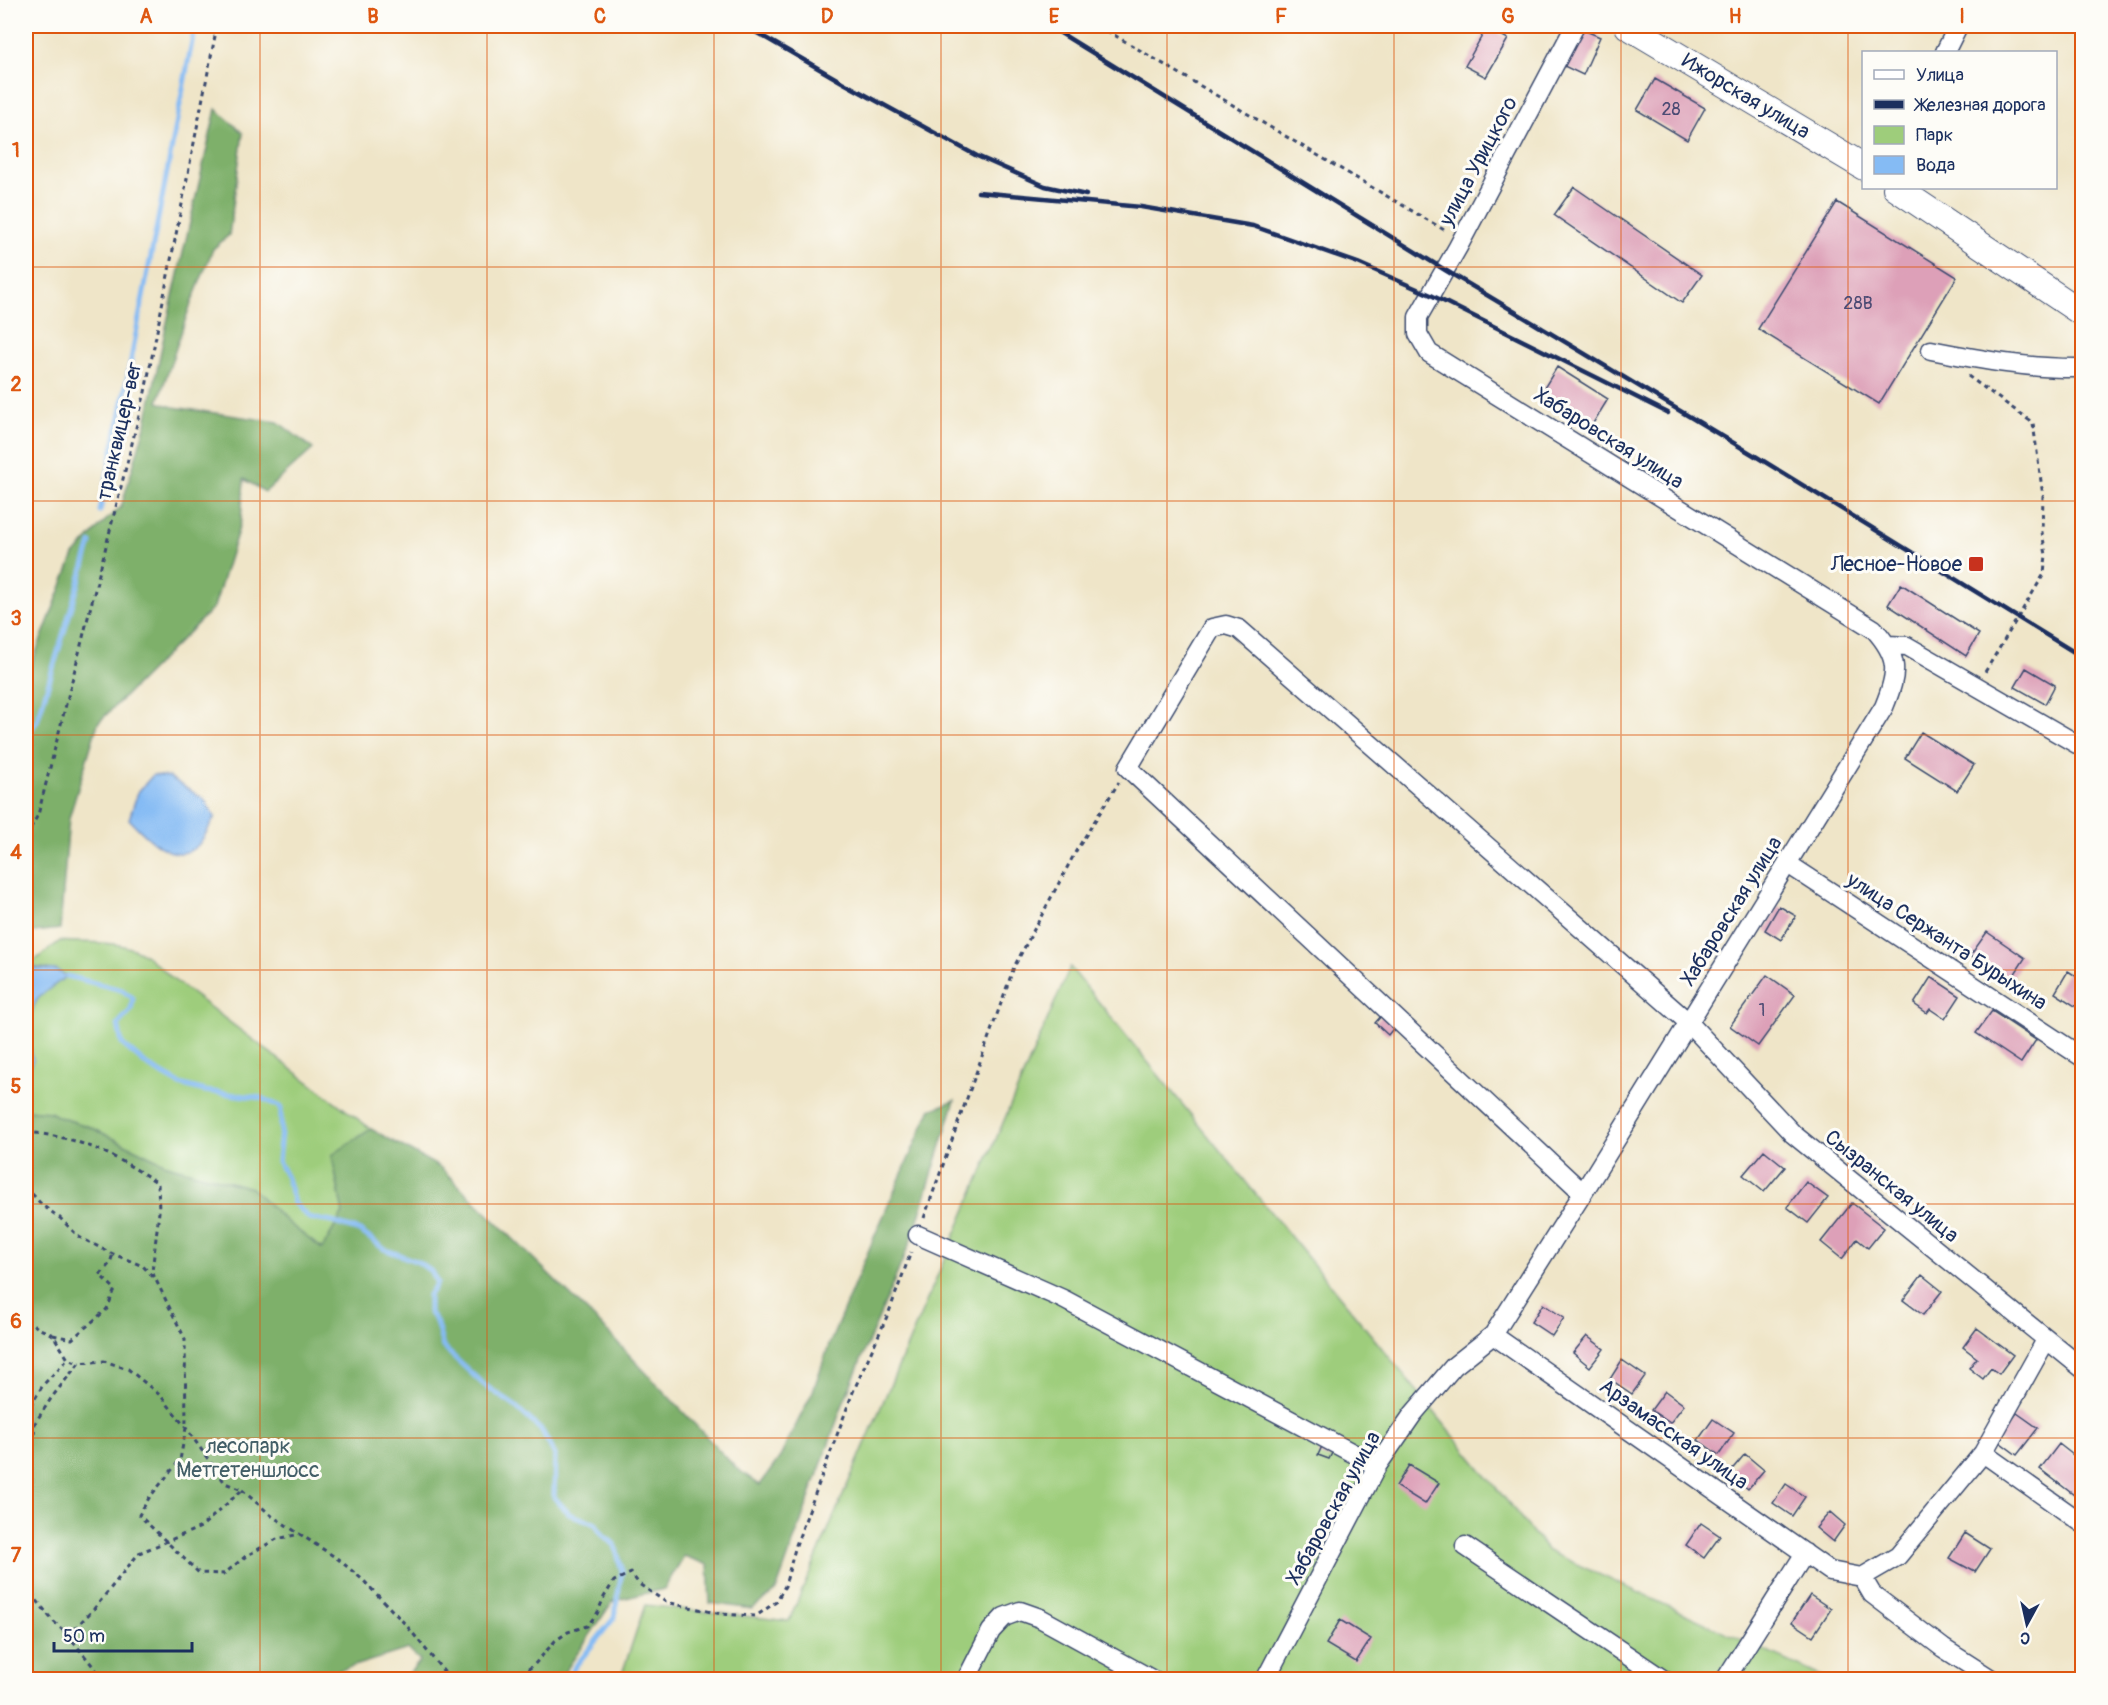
<svg xmlns="http://www.w3.org/2000/svg" width="2108" height="1705" viewBox="0 0 2108 1705" font-family="Pangolin,sans-serif">
<style>
.green{fill:#9ecd7b;stroke:#5c7e6c;stroke-width:1.5}
.forest{fill:#7eb06b;stroke:#4c7064;stroke-width:1.5}
.water{fill:#85bbf4;stroke:#5075a9;stroke-width:1.5}
.lines{fill:none;stroke-linecap:round;stroke-linejoin:round}
.stream{stroke:#85bbf4;stroke-width:5}
.building{fill:#dda0b8}
.street-casing{stroke:#3b4a6e;stroke-width:21}
.secondary-casing{stroke:#3b4a6e;stroke-width:28}
.path{stroke:#3b4a6e;stroke-width:3;stroke-dasharray:4.5 4.5;stroke-linecap:butt}
.street{stroke:#fff;stroke-width:18}
.secondary{stroke:#fff;stroke-width:26}
.rail{stroke:#1b2f5e;stroke-width:4.5}
.grid{fill:none;stroke:#de5710;stroke-width:1.5;stroke-opacity:0.55}
.poi-dot{fill:#c8321e;stroke:#fdfcf7;stroke-width:2}
.labels{text-anchor:middle;stroke-width:6;stroke-linejoin:round;paint-order:stroke}
.number-label{font-size:18px;fill:#4c4b74}
.street-label{font-size:21px;fill:#1b2f5e;stroke:#fdfcf7}
.poi-label{font-size:21px;fill:#1b2f5e;stroke:#fdfcf7;text-anchor:end}
.park-label{font-size:21px;fill:#425e67;stroke:#fdfcf7}
.neatline{fill:none;stroke:#de5710;stroke-width:2}
.grid-label{font-size:20px;text-anchor:middle;font-weight:bold;fill:#de5710}
</style>
<rect width="100%" height="100%" fill="#fdfcf7"/>
<filter id="ink" filterUnits="userSpaceOnUse"><feTurbulence type="fractalNoise" baseFrequency=".0167" numOctaves="2"/><feDisplacementMap in="SourceGraphic" scale="12" xChannelSelector="R" yChannelSelector="G"/><feConvolveMatrix kernelMatrix="1 2 1 2 8 2 1 2 1" color-interpolation-filters="sRGB"/></filter>
<filter id="wash" filterUnits="userSpaceOnUse"><feTurbulence type="fractalNoise" baseFrequency=".008" numOctaves="4" result="noise"/><feDisplacementMap in="SourceGraphic" scale="24" xChannelSelector="R" yChannelSelector="G"/><feGaussianBlur stdDeviation="1.35" result="paint"/><feColorMatrix in="noise" values="0 0 0 0 0 0 0 0 0 0 0 0 0 0 0 0 0 1.4 0 .05"/><feComposite in="paint" operator="in"/></filter>
<g filter="url(#wash)">
<rect width="100%" height="100%" fill="#efe5c8"/>
<path class="green" d="M60 941C86 944 122 939 145 955 155 962 165 972 174 980L371 1129 332 1156 343 1213 322 1249 287 1222 251 1188 170 1166 90 1127 59 1117 50 1112 26 1110V1074L33 1060C28 1041 26 1018 37 1000 43 991 58 983 67 976L43 968 26 967Z
M1070 967 1548 1551 1827 1679 620 1680 645 1605 789 1621Z"/>
<path class="forest" d="M216 109 243 133 229 235 213 249 189 309 158 402 173 407 278 422 313 449 265 492 244 479 241 521 214 607 98 723 69 818 60 929 26 933V678L74 555 105 521 121 507 146 423 165 331Z
M955 1100 914 1233 844 1401 776 1591 752 1609 710 1603 708 1565 684 1556 664 1589 613 1601 560 1679H404L420 1661 408 1649 328 1674 321 1679 26 1680V1110L50 1112 59 1117 90 1127 170 1166 251 1188 287 1222 322 1249 343 1213 332 1155 371 1129 441 1168 601 1325 736 1468 760 1485 780 1457 813 1391 829 1345 875 1235 930 1110Z"/>
<path class="water" d="M153 775 169 777 204 799 215 817C210 825 204 839 197 846 173 867 144 835 129 819L138 792Z
M26 968 56 970 67 976C58 983 44 991 37 1000 26 1018 28 1041 33 1060L26 1074Z"/>
<g class="lines">
<path class="stream" d="M100 511 121 412 195 26
M26 736 37 721 91 543
M67 976 122 990 133 998 131 1010 118 1024 122 1044 148 1066 180 1084 205 1091 262 1098 281 1107V1131L278 1161 287 1178 294 1203 309 1218 332 1222 360 1231 384 1249 418 1262 432 1272 437 1283 429 1295V1312L436 1321 443 1347 483 1384 515 1406 542 1431 555 1455 554 1497 569 1514 595 1523 603 1535 615 1545 622 1571 614 1618 574 1668 570 1680"/>
</g>
<g id="blocks">
<path class="building" d="M1487 27 1508 39 1486 77 1465 66Z
M1581 29 1600 37 1583 75 1564 66Z
M1655 79 1705 108 1687 140 1637 110Z
M1574 187 1702 275 1682 303 1554 215Z
M1837 202 1957 277 1879 404 1758 329Z
M1557 367 1608 399 1592 425 1541 393Z
M1901 584 1979 634 1966 656 1888 605Z
M2026 668 2055 685 2045 704 2015 687Z
M1921 732 1974 765 1957 791 1905 758Z
M1779 906 1796 916 1781 940 1765 930Z
M1987 932 2025 958 2009 983 1970 956Z
M2068 971 2082 980V1000L2078 1008 2055 993Z
M1767 975 1795 995 1758 1046 1730 1026Z
M1931 977 1960 996 1945 1019 1930 1009 1927 1013 1914 1004Z
M1992 1011 2036 1040 2021 1063 1976 1033Z
M1383 1014 1396 1025 1388 1035 1375 1023Z
M1764 1150 1785 1167 1764 1192 1743 1175Z
M1806 1182 1828 1198 1808 1223 1787 1207Z
M1852 1203 1884 1228 1868 1248 1857 1239 1842 1259 1821 1242Z
M1922 1275 1942 1291 1923 1315 1903 1300Z
M1543 1304 1564 1318 1552 1336 1531 1322Z
M1977 1328 2013 1355 1999 1374 1991 1368 1983 1379 1969 1368 1977 1358 1963 1347Z
M1587 1336 1604 1349 1590 1367 1573 1353Z
M1622 1360 1645 1376 1632 1394 1610 1379Z
M1665 1391 1684 1405 1670 1423 1651 1410Z
M2017 1413 2038 1428 2017 1455 1997 1440Z
M1713 1419 1734 1433 1719 1455 1698 1440Z
M1323 1444 1334 1449 1329 1459 1318 1455Z
M2059 1444 2082 1462V1493L2078 1498 2040 1469Z
M1745 1454 1764 1470 1748 1489 1729 1473Z
M1409 1465 1439 1483 1425 1504 1396 1486Z
M1786 1484 1805 1497 1792 1516 1773 1503Z
M1830 1512 1845 1525 1833 1542 1816 1528Z
M1701 1523 1720 1536 1704 1558 1686 1545Z
M1965 1533 1990 1549 1975 1572 1949 1558Z
M1810 1595 1831 1609 1813 1636 1792 1622Z
M1340 1620 1371 1639 1356 1662 1326 1644Z"/>
</g>
</g>
<g filter="url(#ink)">
<use href="#blocks" fill-opacity="0" stroke="#3b4a6e" stroke-width="1.5"/>
<g class="lines">
<defs>
<path id="street" d="M1945 52 1958 26
M1931 350C1981 360 2032 369 2082 368
M1889 645 1907 646 2082 747
M1788 864 2082 1057
M1583 1193 1128 768 1212 628 1226 625 1239 629 1688 1022 1793 1134 2082 1368
M918 1235 1063 1299 1377 1466
M1493 1335 1830 1571 1862 1577 1898 1556 1983 1453 2046 1340
M1983 1453 2082 1523
M1465 1546 1664 1680
M1862 1577 1872 1594 1943 1648 1993 1680
M966 1680 991 1631 1004 1617 1020 1611 1040 1618 1153 1680
M1265 1680 1377 1466 1413 1414 1454 1366 1493 1335 1583 1193 1884 707C1898 673 1900 658 1874 629L1429 353 1418 334V317L1458 247 1575 26
M1725 1680 1805 1553"/>
<path id="secondary" d="M1628 26 1864 167
M1896 188 2082 313"/>
</defs>
<use href="#street" class="street-casing"/>
<use href="#secondary" class="secondary-casing"/>
<path class="path" d="M1099 26 1446 231
M1968 376 2033 423 2043 496 2042 532 2046 555 2044 574 1985 672
M26 836 38 815 145 392 217 26
M26 1132C80 1137 113 1154 158 1183L159 1212 152 1272
M26 1187 42 1205 60 1218 79 1237 113 1254 143 1266 152 1276V1272L185 1339 186 1428 180 1460 149 1498 139 1515 199 1573 224 1574 246 1556 277 1539 300 1534
M924 1218 1014 967 1076 851 1119 782
M26 1319 38 1328 53 1335 68 1359 79 1363 52 1397 35 1423 34 1434 26 1457
M53 1335 72 1339 107 1309 115 1289 100 1275 110 1263 113 1254
M26 1414 43 1385 68 1359
M26 1438 34 1434
M242 1490 272 1516 338 1559 363 1580 407 1626 445 1673 446 1680
M26 1586 52 1620 68 1635 104 1680
M68 1635 93 1610 139 1553 201 1527 242 1490 225 1483 186 1428 161 1396 128 1369 104 1361 79 1363
M513 1680 534 1665 555 1641 568 1632 587 1626 597 1614 604 1597 614 1581 631 1573 639 1584 666 1602 721 1614 756 1616 776 1602 785 1586 796 1545 853 1392 889 1312 911 1252"/>
<use href="#street" class="street"/>
<use href="#secondary" class="secondary"/>
<path class="rail" d="M745 26 842 82 977 156 1045 186 1086 195
M1049 26 1445 270 1757 457 2082 657
M978 192 1141 207 1253 226 1358 263 1431 295 1668 413"/>
</g>
</g>
<path class="grid" d="M260 26V1680M487 26V1680M714 26V1680M941 26V1680M1167 26V1680M1394 26V1680M1621 26V1680M1848 26V1680M26 267H2082M26 501H2082M26 735H2082M26 970H2082M26 1204H2082M26 1438H2082"/>
<rect class="poi-dot" x="1968" y="556" width="16" height="16" rx="3"/>
<g class="labels">
<g class="number-label">
<text x="1671" y="115">28</text>
<text x="1858" y="309">28В</text>
<text x="1762" y="1016">1</text>
</g>
<g class="street-label">
<text transform="translate(1746 96) rotate(31)" y="7">Ижорская улица</text>
<text transform="translate(1478 161) rotate(-62)" y="7">улица Урицкого</text>
<text transform="translate(119 431) rotate(-77)" y="7">транквицер-вег</text>
<text transform="translate(1609 438) rotate(32)" y="7">Хабаровская улица</text>
<text transform="translate(1731 911) rotate(-58)" y="7">Хабаровская улица</text>
<text transform="translate(1947 941) rotate(33)" y="7">улица Сержанта Бурыхина</text>
<text transform="translate(1892 1186) rotate(39)" y="7">Сызранская улица</text>
<text transform="translate(1674 1434) rotate(35)" y="7">Арзамасская улица</text>
<text transform="translate(1333 1508) rotate(-61)" y="7">Хабаровская улица</text>
</g>
<g class="poi-label">
<text x="1962" y="571">Лесное-Новое</text>
</g>
<g class="park-label">
<text x="248" y="1453">лесопарк<tspan x="248" dy="24">Метгетеншлосс</tspan></text>
</g>
</g>
<rect width="2108" height="1705" fill="none" stroke="#fdfcf7" stroke-width="66"/>
<rect x="1862" y="51" width="195" height="138" fill="#fdfcf7" stroke="#a3aaba" stroke-width="1.5"/>
<rect x="1874" y="70" width="30" height="9" fill="#ffffff" stroke="#a3aaba" stroke-width="1.5"/>
<text x="1916" y="81" font-size="18" fill="#1b2f5e">Улица</text>
<rect x="1874" y="100" width="30" height="9" fill="#1b2f5e" stroke="#a3aaba" stroke-width="1.5"/>
<text x="1916" y="111" font-size="18" fill="#1b2f5e">Железная дорога</text>
<rect x="1874" y="126" width="30" height="18" fill="#9ecd7b" stroke="#a3aaba" stroke-width="1.5"/>
<text x="1916" y="141" font-size="18" fill="#1b2f5e">Парк</text>
<rect x="1874" y="156" width="30" height="18" fill="#85bbf4" stroke="#a3aaba" stroke-width="1.5"/>
<text x="1916" y="171" font-size="18" fill="#1b2f5e">Вода</text>
<g transform="translate(2027 1624) rotate(188)" stroke="#fdfcf7" stroke-width="4.5" paint-order="stroke">
<path d="M0-4.5L10 22L0 15L-10 22Z" fill="#1b2f5e"/>
<text y="-9" font-size="16" font-weight="bold" text-anchor="middle" fill="#1b2f5e">С</text>
</g>
<path d="M54 1642v9h138v-9" fill="none" stroke="#1b2f5e" stroke-width="3"/>
<text x="63" y="1642" font-size="18" fill="#1b2f5e" stroke="#fdfcf7" stroke-width="4.5" paint-order="stroke">50 m</text>
<rect x="33" y="33" width="2042" height="1639" class="neatline"/>
<g class="grid-label">
<text x="146" y="23">A</text>
<text x="373" y="23">B</text>
<text x="600" y="23">C</text>
<text x="827" y="23">D</text>
<text x="1054" y="23">E</text>
<text x="1281" y="23">F</text>
<text x="1508" y="23">G</text>
<text x="1735" y="23">H</text>
<text x="1962" y="23">I</text>
<text x="16" y="157">1</text>
<text x="16" y="391">2</text>
<text x="16" y="625">3</text>
<text x="16" y="859">4</text>
<text x="16" y="1093">5</text>
<text x="16" y="1328">6</text>
<text x="16" y="1562">7</text>
</g>
</svg>
